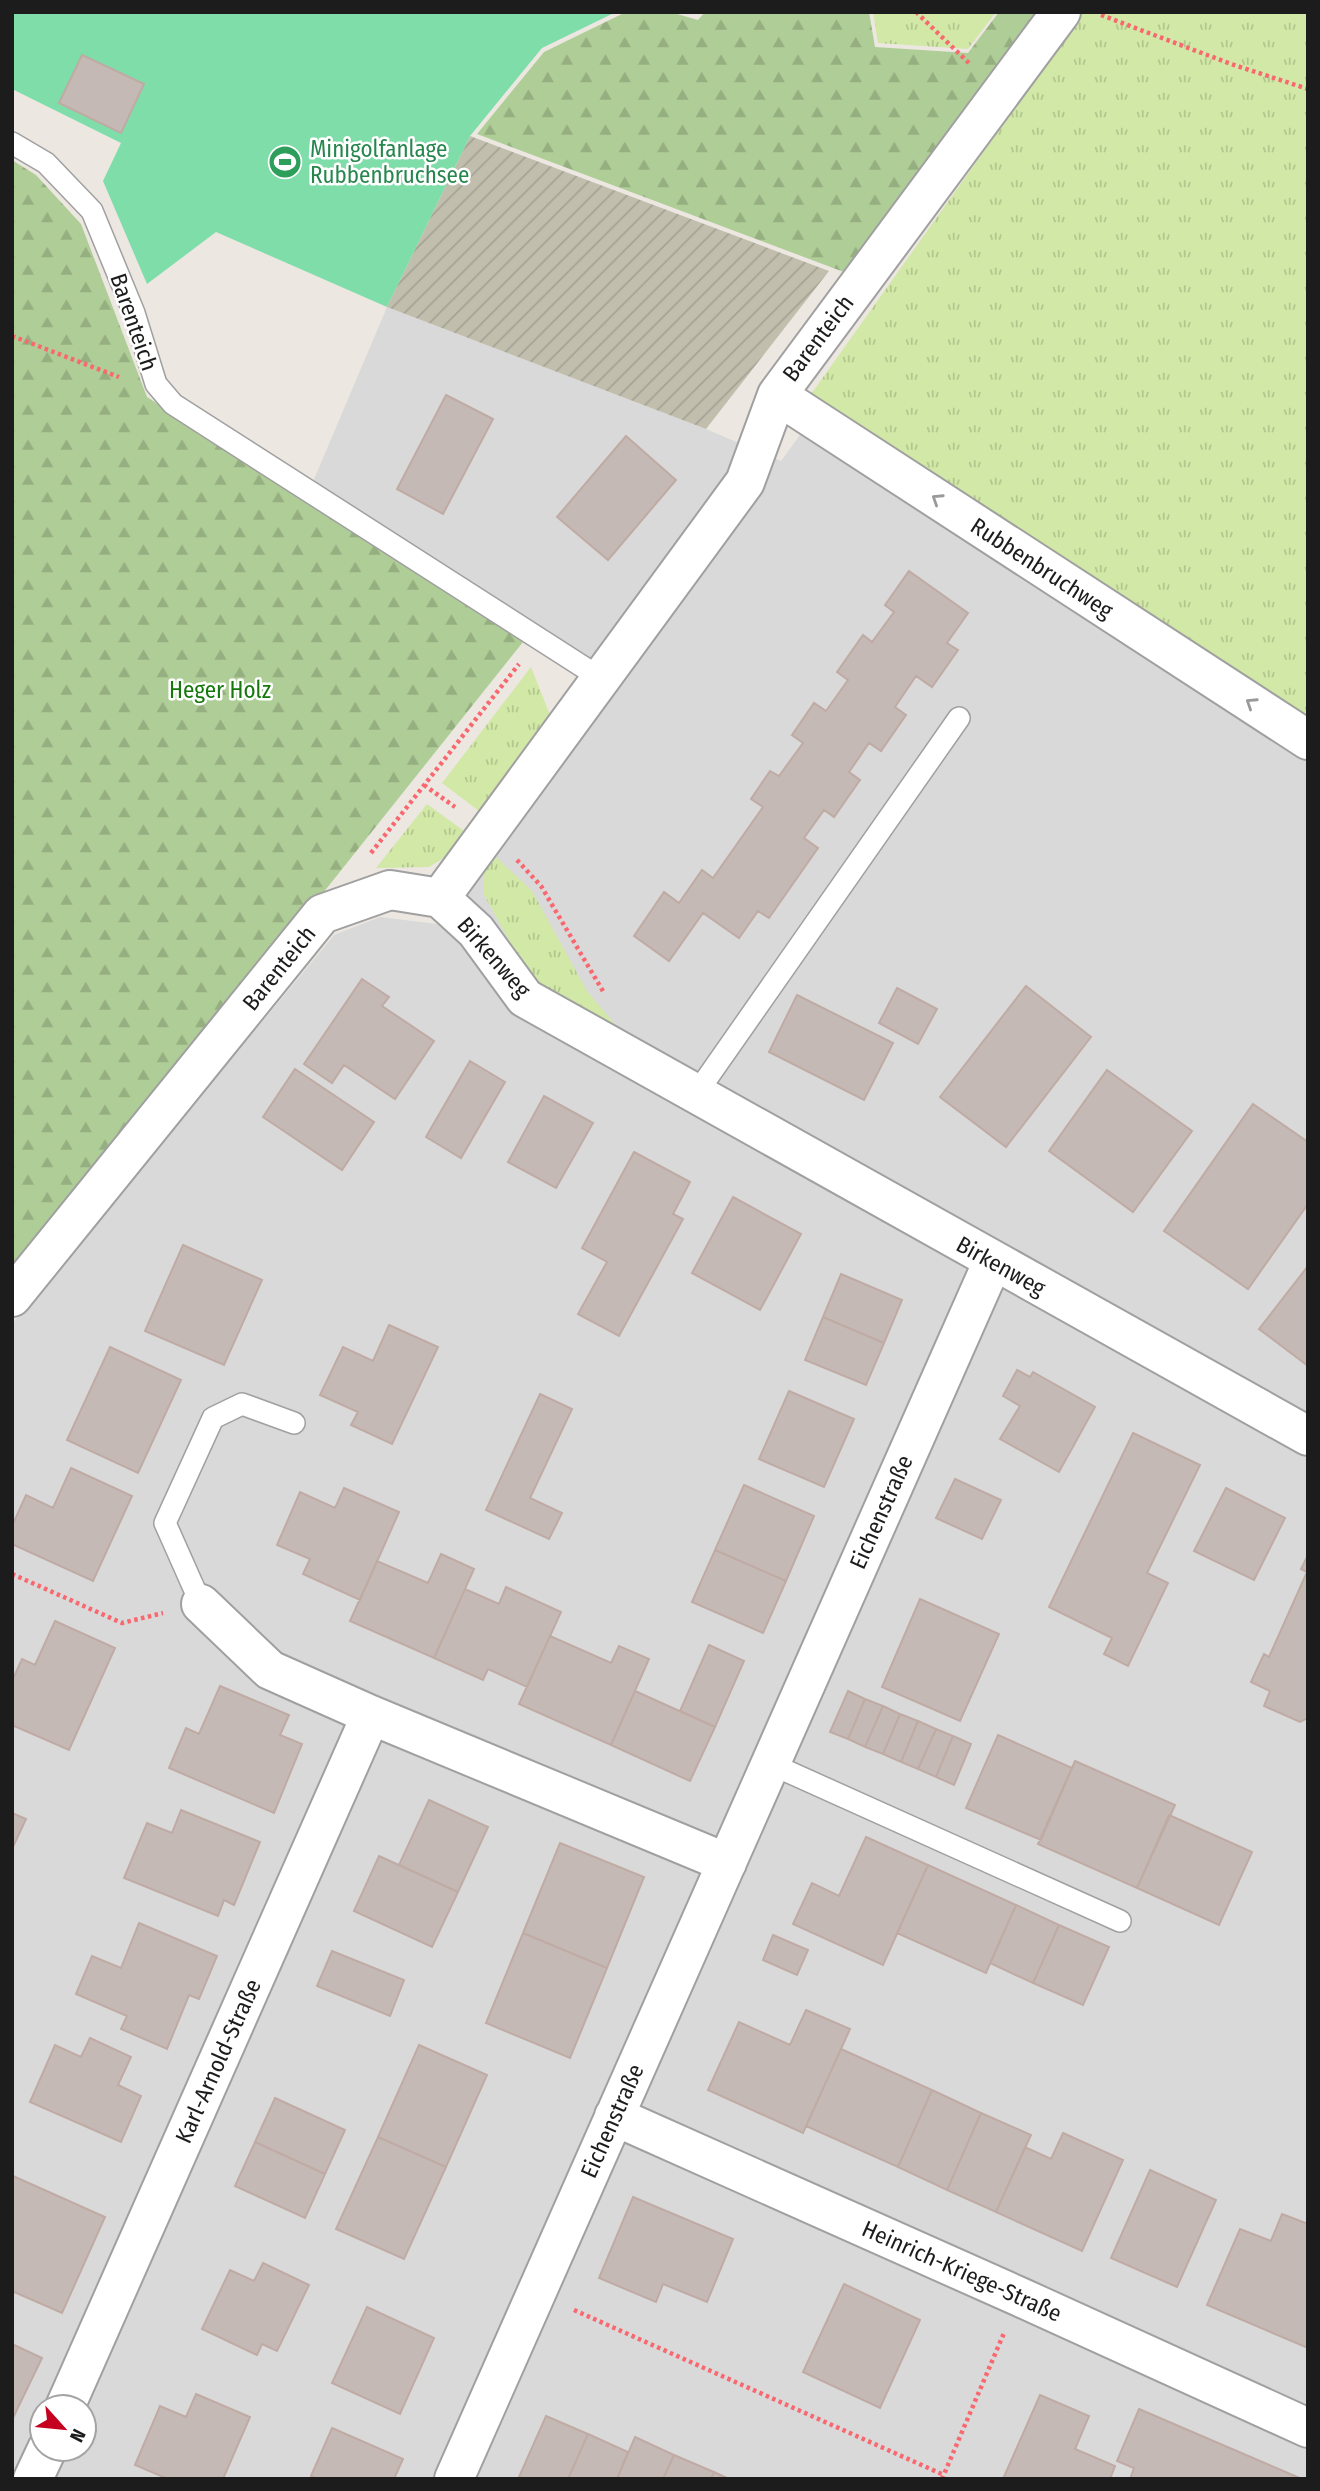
<svg xmlns="http://www.w3.org/2000/svg" width="1320" height="2491" viewBox="0 0 1320 2491" font-family="'Fira Sans Condensed',sans-serif">
<style>
.residential{fill:#dad9d9;fill-rule:evenodd}
.construction{fill:url(#construction-furrows)}
.grass{fill:url(#grass-tufts)}
.forest{fill:url(#forest-firs)}
.pitch{fill:#7edda9}
.building{fill:#c5b9b5;stroke:#bfaba4;stroke-width:2}
.lines{fill:none;stroke-linecap:round;stroke-linejoin:round}
.service-casing{stroke:#a0a0a0;stroke-width:24}
.minor-casing{stroke:#a0a0a0;stroke-width:42}
.path{stroke:#f9676f;stroke-width:4.5;stroke-dasharray:3.5 3.5;stroke-linecap:butt}
.service{stroke:#fff;stroke-width:21}
.minor{stroke:#fff;stroke-width:38}
.oneway{stroke:#999}
.labels{text-anchor:middle;stroke-width:5;stroke-linejoin:round;paint-order:stroke}
.leisure-label{font-size:23px;fill:#27864d;stroke:#fff;text-anchor:start}
.street-label{font-size:23px;fill:#1c1c1c;stroke:#fff}
.park-label{font-size:23px;fill:#14780b;stroke:#fff}
</style>
<defs>
<pattern id="construction-furrows" width="10" height="10" patternUnits="userSpaceOnUse" patternTransform="scale(1.75)"><rect width="10" height="10" fill="#c1bead"/><path d="M-1 1l2-2M0 10L10 0M9 11l2-2" fill="none" stroke="#a5a394"/></pattern>
<pattern id="grass-tufts" width="24" height="20" patternUnits="userSpaceOnUse" patternTransform="scale(1.75)"><rect width="24" height="20" fill="#d1e8a6"/><path d="M3 7l-1-3M5 7V3M7 7l1-3M15 17l-1-3M17 17v-4M19 17l1-3" fill="none" stroke="#b3c68e"/></pattern>
<pattern id="forest-firs" width="22" height="20" patternUnits="userSpaceOnUse" patternTransform="scale(1.75)"><rect width="22" height="20" fill="#afcd96"/><path d="M5 1l3.5 6h-7zM16 11l3.5 6h-7z" fill="#96af81"/></pattern>
</defs>
<rect width="100%" height="100%" fill="#ede7e1"/>
<path class="residential" d="M387 307 706 429 781 461 805 428 1308 762V2479H12V1324L334 935 380 917 437 924 619 683 312 484ZM42 2407H84V2449H42Z"/>
<path class="construction" d="M470 136 829 271 706 429 387 307Z"/>
<path class="grass" d="M873 12H996L968 49 878 43Z
M1083 12H1308V721L809 397Z
M531 667 550 715 479 811 442 783Z
M427 804 464 831 447 856 429 867 376 868Z
M494 855 532 891 587 991 622 1033 545 988 523 966 483 893 484 872Z"/>
<path class="forest" d="M626 12H670L698 20 705 12H869L875 47 968 53 999 12H1076L881 286 477 134 544 52Z
M12 160 36 175 81 224 147 397 527 637 315 903 12 1268Z"/>
<path class="pitch" d="M12 12H616L542 48 470 136 387 307 216 232 147 284 103 181 121 143 12 89Z"/>
<path class="building" d="M82 55 144 84 121 133 59 103Z
M446 395 493 419 443 514 397 489Z
M626 436 676 480 608 560 557 517Z
M909 571 968 613 947 643 958 650 932 687 916 676 895 707 906 715 881 751 869 743 849 772 860 780 834 817 824 810 804 838 818 848 769 918 758 911 739 938 703 913 669 961 634 936 664 892 679 903 702 870 713 878 763 807 751 799 770 771 779 776 803 743 792 735 814 703 826 711 848 680 837 672 863 635 872 642 894 612 885 605Z
M362 979 389 997 382 1006 434 1041 395 1099 344 1065 332 1083 304 1064Z
M1026 986 1091 1037 1006 1147 940 1097Z
M897 988 937 1009 918 1044 879 1023Z
M797 995 893 1043 864 1100 769 1052Z
M470 1061 505 1082 461 1158 426 1137Z
M295 1069 374 1122 342 1170 263 1117Z
M1107 1070 1192 1131 1133 1212 1049 1151Z
M544 1096 593 1123 556 1188 508 1162Z
M1253 1104 1308 1142V1204L1248 1289 1164 1231Z
M634 1152 690 1182 673 1214 683 1219 619 1336 578 1314 607 1262 582 1248Z
M733 1197 801 1234 760 1310 692 1273Z
M183 1245 262 1280 224 1365 145 1331Z
M1308 1266V1366L1259 1329Z
M841 1274 902 1300 884 1343 823 1317Z
M823 1317 884 1343 866 1385 805 1360Z
M389 1325 438 1347 392 1444 351 1425 358 1412 320 1395 343 1347 373 1361Z
M110 1347 181 1380 138 1473 67 1440Z
M1017 1370 1030 1377 1033 1372 1095 1407 1059 1472 1000 1439 1020 1406 1003 1396Z
M789 1391 854 1419 824 1487 759 1459Z
M540 1394 572 1409 530 1498 562 1513 549 1539 486 1510Z
M1133 1433 1200 1465 1147 1573 1168 1583 1128 1666 1104 1654 1112 1638 1049 1607Z
M71 1468 132 1496 93 1581 12 1544V1526L26 1495 53 1508Z
M955 1479 1001 1500 982 1539 936 1518Z
M744 1485 814 1516 786 1581 715 1550Z
M344 1488 399 1512 360 1600 303 1574 310 1559 277 1545 300 1492 335 1508Z
M1226 1488 1285 1518 1254 1580 1194 1551Z
M715 1550 786 1581 763 1633 692 1602Z
M441 1554 474 1569 434 1658 350 1621 377 1561 428 1583Z
M1308 1555V1718L1300 1722 1264 1706 1270 1691 1251 1682 1264 1654 1269 1657 1307 1572 1301 1569Z
M506 1587 561 1612 527 1687 488 1669 483 1680 434 1658 465 1589 499 1604Z
M920 1599 999 1634 960 1721 882 1687Z
M55 1621 115 1648 69 1750 12 1725V1681L22 1659 35 1665Z
M550 1636 611 1663 619 1646 649 1659 611 1745 519 1704Z
M709 1645 744 1661 715 1727 680 1711Z
M220 1686 289 1715 280 1735 302 1744 274 1813 169 1768 186 1728 199 1734Z
M635 1691 715 1727 690 1781 611 1745Z
M848 1691 865 1699 848 1739 830 1732Z
M865 1699 883 1706 865 1747 848 1739Z
M883 1706 900 1714 883 1754 865 1747Z
M900 1714 918 1721 901 1762 883 1754Z
M918 1721 936 1729 918 1769 901 1762Z
M936 1729 953 1736 936 1777 918 1769Z
M998 1735 1072 1768 1041 1840 966 1808Z
M953 1736 971 1744 954 1785 936 1777Z
M1075 1761 1175 1805 1137 1888 1038 1844Z
M429 1800 488 1827 458 1892 399 1865Z
M181 1810 260 1842 234 1905 224 1900 218 1916 124 1878 147 1823 172 1833Z
M12 1813 26 1819 12 1849Z
M1169 1815 1252 1852 1219 1925 1137 1888Z
M866 1837 928 1865 883 1965 793 1924 812 1883 839 1896Z
M560 1843 644 1877 607 1968 523 1933Z
M379 1856 458 1892 432 1947 354 1911Z
M928 1865 1016 1905 986 1973 897 1933Z
M1016 1905 1059 1925 1033 1983 990 1963Z
M139 1923 217 1956 199 1999 189 1995 167 2049 121 2029 127 2016 76 1994 92 1956 121 1968Z
M1059 1925 1109 1947 1083 2005 1033 1983Z
M523 1933 607 1968 570 2058 486 2023Z
M773 1935 808 1950 797 1975 763 1960Z
M332 1951 404 1980 390 2016 317 1986Z
M806 2010 850 2029 803 2133 708 2090 739 2022 790 2045Z
M90 2038 131 2057 118 2085 141 2096 121 2142 30 2102 55 2045 81 2057Z
M419 2045 487 2075 446 2167 378 2137Z
M841 2049 932 2090 898 2167 806 2126Z
M932 2090 981 2113 947 2190 898 2167Z
M275 2098 345 2130 325 2174 255 2142Z
M981 2113 1031 2135 996 2212 947 2190Z
M1063 2133 1123 2160 1082 2251 996 2212 1025 2147 1051 2159Z
M378 2137 446 2167 404 2259 336 2229Z
M255 2142 325 2174 305 2218 235 2186Z
M1150 2170 1216 2200 1177 2287 1111 2258Z
M13 2176 105 2217 62 2313 12 2291Z
M633 2197 733 2239 707 2302 663 2284 656 2302 599 2278Z
M1282 2214 1308 2224V2348L1207 2305 1240 2229 1271 2241Z
M263 2263 309 2285 277 2351 262 2344 257 2355 202 2329 230 2270 254 2281Z
M844 2284 920 2320 880 2408 803 2372Z
M367 2307 434 2338 400 2414 332 2383Z
M12 2344 42 2358 12 2420Z
M196 2394 250 2417 223 2479H168L135 2465 160 2406 186 2417Z
M1040 2395 1089 2416 1075 2449 1115 2466 1110 2479H1003Z
M1139 2409 1302 2479H1130L1134 2468 1117 2461Z
M546 2416 588 2434 568 2479H524L519 2477Z
M332 2428 403 2459 394 2479H318L311 2476Z
M588 2434 628 2452 617 2479H568Z
M635 2437 674 2455 663 2479H617Z
M674 2455 714 2472 711 2479H663Z
M714 2472 729 2479H711Z"/>
<g class="lines">
<defs>
<path id="service" d="M12 143 46 163 92 211 134 313 156 384 173 404 602 679
M696 1094 959 718
M201 1604 165 1523 213 1418 242 1404 294 1423
M771 1764 1120 1921"/>
<path id="minor" d="M777 395 1308 740
M440 898 476 931 525 998 1308 1436
M12 1297 322 914 390 890 440 898 745 482 777 395 1061 12
M201 1604 270 1670 371 1715 727 1863
M614 2116 1020 2297 1308 2428
M65 2407 371 1715
M33 2479 47 2449
M454 2479 993 1261"/>
</defs>
<use href="#service" class="service-casing"/>
<use href="#minor" class="minor-casing"/>
<path class="path" d="M916 12 971 65
M1101 15 1231 64 1308 89
M12 336 119 377
M424 785 455 807
M371 853 519 664
M517 860 541 886 604 993
M12 1574 122 1623 163 1613
M574 2310 944 2475
M942 2479 1004 2333"/>
<use href="#service" class="service"/>
<use href="#minor" class="minor"/>
</g>
<defs><path id="oneway-chevron" d="M-2-3.5L2.5 0L-2 3.5" fill="none" stroke-width="1.6" stroke-linecap="round" stroke-linejoin="round" transform="scale(1.75)"/></defs>
<g class="oneway">
<use href="#oneway-chevron" transform="translate(937 499) rotate(-147)"/>
<use href="#oneway-chevron" transform="translate(1251 703) rotate(-147)"/>
</g>
<defs>
<symbol id="stadium-disc" viewBox="-11 -11 22 22"><circle r="9.5" fill="#2e9e5b" stroke="#fff"/><path d="M0-5a6.5 5 0 1 0 0 10a6.5 5 0 1 0 0-10ZM-3.5-1.8h7v3.6h-7Z" fill="#fff"/></symbol>
</defs>
<g fill-rule="evenodd">
<use href="#stadium-disc" x="266" y="143" width="38" height="38"/>
</g>
<g class="labels">
<g class="leisure-label">
<text x="310" y="157">Minigolfanlage<tspan x="310" dy="26">Rubbenbruchsee</tspan></text>
</g>
<g class="street-label">
<text transform="translate(134 322) rotate(71)" y="8">Barenteich</text>
<text transform="translate(818 338) rotate(-53)" y="8">Barenteich</text>
<text transform="translate(1042 568) rotate(33)" y="8">Rubbenbruchweg</text>
<text transform="translate(494 957) rotate(49)" y="8">Birkenweg</text>
<text transform="translate(279 968) rotate(-51)" y="8">Barenteich</text>
<text transform="translate(1001 1266) rotate(29)" y="8">Birkenweg</text>
<text transform="translate(881 1512) rotate(-66)" y="8">Eichenstraße</text>
<text transform="translate(218 2061) rotate(-66)" y="8">Karl-Arnold-Straße</text>
<text transform="translate(612 2121) rotate(-66)" y="8">Eichenstraße</text>
<text transform="translate(962 2271) rotate(24)" y="8">Heinrich-Kriege-Straße</text>
</g>
<g class="park-label">
<text x="220" y="698">Heger Holz</text>
</g>
</g>
<rect width="1320" height="2491" fill="none" stroke="#1c1c1c" stroke-width="28"/>
<g transform="translate(63 2428) rotate(117)"><circle r="33" fill="#ffffff" stroke="#a4a4a4" stroke-width="2"/>
<path d="M0-5L12 26L0 18L-12 26Z" fill="#c60120"/>
<text y="-10" font-size="19" font-weight="bold" text-anchor="middle" fill="#1c1c1c">N</text>
</g>
</svg>
